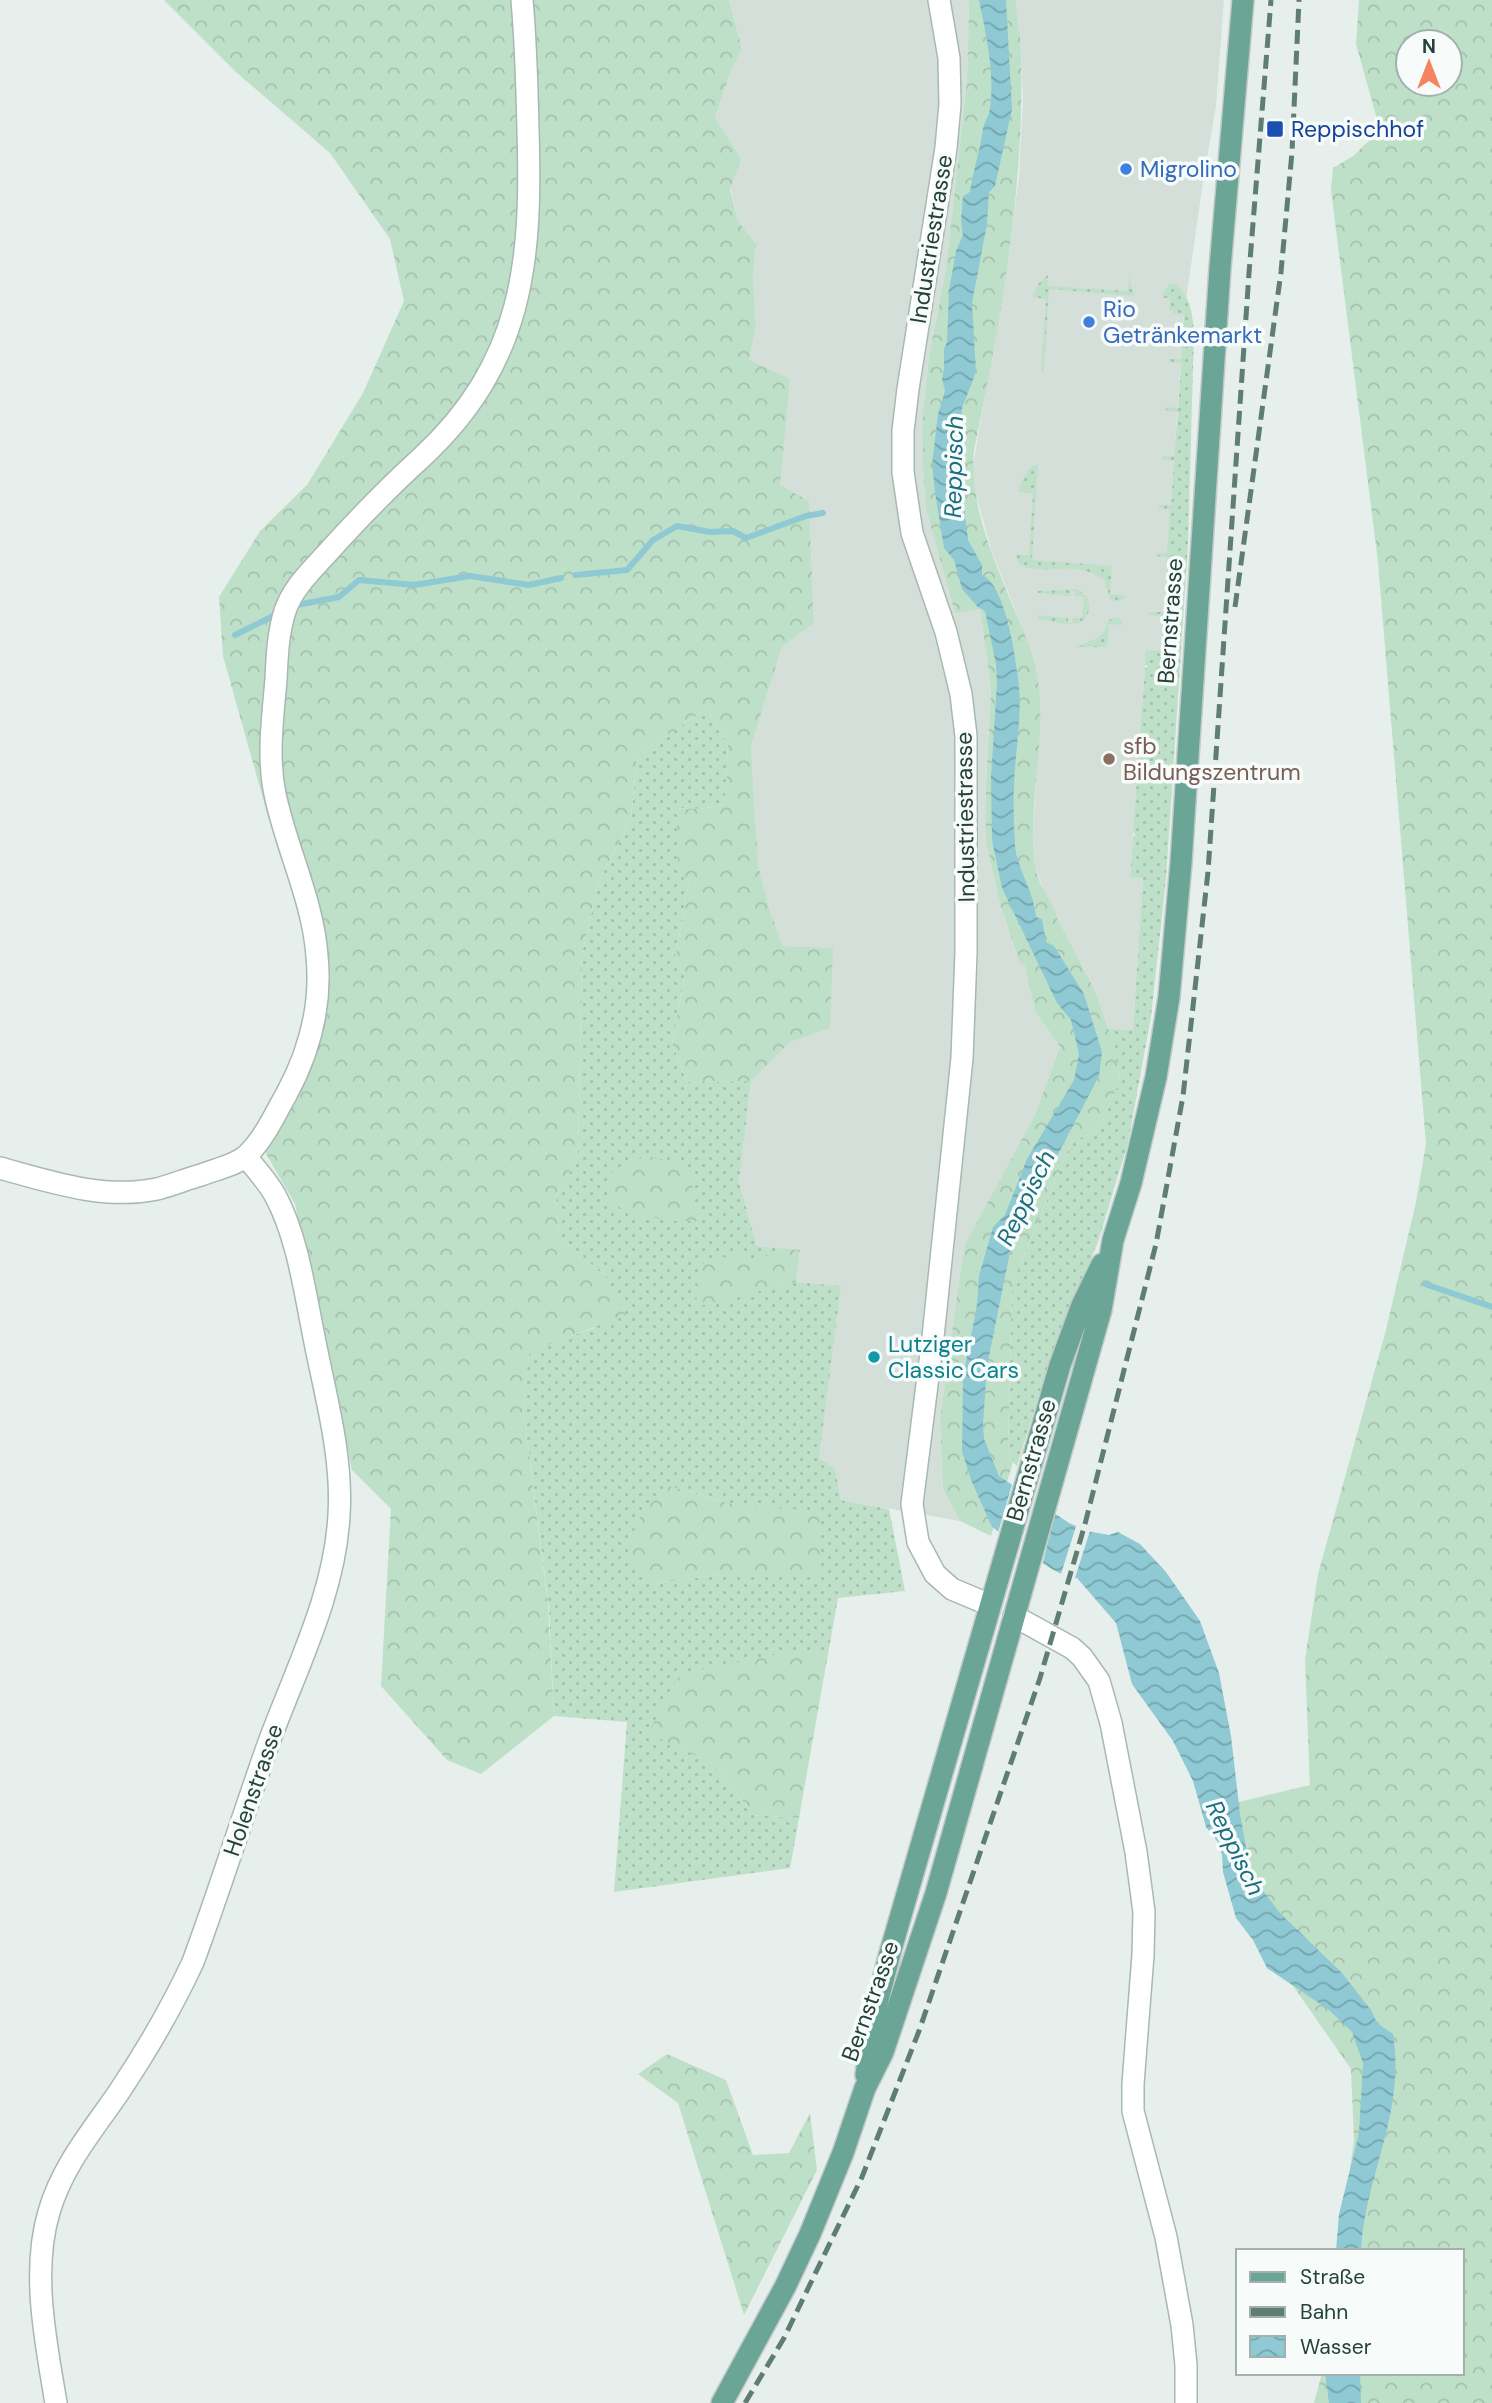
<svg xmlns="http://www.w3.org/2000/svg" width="1492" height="2403" viewBox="0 0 1492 2403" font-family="'DM Sans',sans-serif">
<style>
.built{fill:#d4dfda}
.grass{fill:url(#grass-dots);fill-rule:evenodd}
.forest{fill:url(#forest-crowns);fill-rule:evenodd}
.water{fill:url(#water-waves)}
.pier{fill:#e6efeb}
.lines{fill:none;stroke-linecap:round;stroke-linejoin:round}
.stream{stroke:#8ec9d4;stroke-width:6}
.minor-casing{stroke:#a8b8b2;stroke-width:24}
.major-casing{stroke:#c2cac8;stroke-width:24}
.minor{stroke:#fff;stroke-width:21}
.major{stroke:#6aa596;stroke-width:21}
.rail{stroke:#5f7d75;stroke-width:5;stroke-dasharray:14 7;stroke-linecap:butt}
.transit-dot{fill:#1a4fb4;stroke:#f7fbf9;stroke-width:2.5}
.shop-dot{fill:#3f7fe0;stroke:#f7fbf9;stroke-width:2.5}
.education-dot{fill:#8d6e63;stroke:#f7fbf9;stroke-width:2.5}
.culture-dot{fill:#0f9aa8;stroke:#f7fbf9;stroke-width:2.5}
.labels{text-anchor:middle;stroke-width:7;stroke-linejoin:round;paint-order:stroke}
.transit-label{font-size:23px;fill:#164399;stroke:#f7fbf9;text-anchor:start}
.shop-label{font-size:23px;fill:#366cbe;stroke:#f7fbf9;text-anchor:start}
.street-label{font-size:23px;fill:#24423a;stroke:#f7fbf9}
.education-label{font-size:23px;fill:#785e54;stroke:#f7fbf9;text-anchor:start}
.culture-label{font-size:23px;fill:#0d838f;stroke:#f7fbf9;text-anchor:start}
.water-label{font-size:24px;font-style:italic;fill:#1c6f80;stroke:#f7fbf9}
</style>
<defs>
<pattern id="grass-dots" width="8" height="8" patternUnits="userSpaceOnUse" patternTransform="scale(1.75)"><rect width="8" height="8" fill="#bfe0c8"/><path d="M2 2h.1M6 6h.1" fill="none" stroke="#a4c1ad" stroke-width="1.8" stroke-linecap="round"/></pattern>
<pattern id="forest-crowns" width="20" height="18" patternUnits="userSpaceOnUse" patternTransform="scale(1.75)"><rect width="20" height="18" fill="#bfe0c8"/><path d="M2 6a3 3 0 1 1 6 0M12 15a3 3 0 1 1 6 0" fill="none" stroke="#a4c1ad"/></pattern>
<pattern id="water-waves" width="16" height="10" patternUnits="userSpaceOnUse" patternTransform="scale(1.75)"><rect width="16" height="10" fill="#8ec9d4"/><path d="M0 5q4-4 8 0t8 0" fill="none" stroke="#74a5ad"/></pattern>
</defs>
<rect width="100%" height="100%" fill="#e6efeb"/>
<path class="built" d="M729 0H969L967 81 946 268 929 355 923 411V470L926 509 955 612 980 608 991 687 986 784V842L1000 904 1019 961 1025 965 1035 1011 1060 1047 1034 1117 965 1245 940 1420 943 1489 960 1521 841 1500 835 1468 819 1458 840 1287 796 1282 800 1250 757 1246 739 1182 751 1081 790 1042 833 948 783 946 770 911 758 864 751 746 782 647 814 622 809 501 780 485 789 379 749 361 756 326 753 275 756 244 738 221 715 118 731 70 742 49Z
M1016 0H1224L1216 106 1203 182 1184 314 1161 651H1146L1130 877 1143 878 1133 1030 1109 1029 1095 991 1060 923 1058 924 1035 868 1033 836 1039 733 1037 673 1032 653 991 549 975 491 972 472 1009 252 1019 177 1023 100 1020 32 1018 31 1017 26Z"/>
<path class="grass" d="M1048 275V286L1128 291 1129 276 1134 296 1049 289 1044 371 1041 370 1046 299 1032 297 1039 283Z
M1170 284H1175C1191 297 1192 312 1194 332L1188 545 1166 879 1151 1017 1128 1143 1113 1192 1099 1239 1045 1375 1017 1466 1013 1462 1008 1448 1012 1284 1072 1141 1098 1131 1120 1080 1109 1029 1133 1030 1143 878 1130 877 1133 836 1136 835 1133 832 1138 763 1141 762V760L1138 759 1145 668 1148 666 1145 665 1146 650 1161 651 1163 616 1148 615V612H1164L1167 557 1155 556 1156 553H1167L1170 509 1159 508V505H1171L1174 461 1162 459 1163 456H1174L1178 412 1166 411V407L1178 408 1181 363 1169 362V359H1181L1184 315 1173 313V310H1169L1170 298H1163V292Z
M1038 464 1032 560 1112 566 1110 594 1126 596C1123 602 1116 602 1110 599L1104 580C1071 556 1043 580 1018 563L1015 555H1029L1033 493 1019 492C1020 482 1028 466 1038 464Z
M1077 589C1092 598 1094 612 1080 623L1063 624 1037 618 1036 615 1068 618V622L1072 623 1073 618H1082L1084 597 1075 596V591H1070V596L1038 593V591Z
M1112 618H1119L1124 625 1109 624 1107 647H1075C1083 642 1096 642 1103 633 1108 627 1105 623 1112 618Z
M707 708 728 746 725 804 701 809 678 808 689 881 675 959 685 976 672 1044 687 1082 751 1081 739 1182 757 1246 780 1248 697 1306 796 1282 841 1286 819 1458 835 1468 841 1500 889 1509 905 1591 838 1598 828 1654 802 1649 649 1733 714 1764 754 1815 799 1818 790 1868 614 1892 627 1722 554 1716 549 1608 523 1408 529 1351 594 1328 606 1277 559 1236 556 1197 578 1154 582 953 599 881 631 818 637 756ZM666 1485 735 1505 718 1575 653 1583Z"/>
<path class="forest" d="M164 0H729L742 49 731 70 715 118 741 159 730 189 738 221 756 244 753 275 756 326 749 360 790 379 780 485 809 501 814 623 782 647 751 746 758 864 770 911 783 946 833 948 830 1028 790 1042 751 1081 687 1082 672 1044 685 976 675 959 689 881 678 872 677 808 701 809 725 804 728 746 707 708 637 756 631 818 599 881 582 953 578 1154 556 1197 559 1236 606 1277 626 1315 529 1352 523 1408 548 1603 554 1716 481 1774 447 1760 381 1686 391 1509 352 1470 295 1204 265 1152 288 1086 293 1058 314 975 310 926 269 820 223 656 219 597 260 531 307 485 363 393 404 301 390 239 330 153 237 73Z
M969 0H1016L1018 31H1020C1028 172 1002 313 974 451 969 503 993 557 1012 604 1021 626 1033 649 1037 674 1048 737 1027 802 1035 865 1037 886 1057 905 1058 923H1060L1095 991 1112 1038 1120 1080 1098 1131 1072 1141 1012 1284 1008 1448 1013 1462 991 1536 960 1521 943 1489 940 1420 956 1303 965 1244 1034 1117 1060 1047 1035 1011 1025 966 1019 961 1000 904 986 842V784L991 687 980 609 955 613 926 509 923 470V411L929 356 946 268 967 81Z
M1359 0H1492V2403H1314L1322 2373H1462V2251H1339L1354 2140 1351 2069 1257 1934 1218 1807 1310 1785 1305 1660 1318 1574 1386 1330 1416 1202 1426 1144 1378 562 1331 190 1333 168 1353 156 1380 130 1356 44ZM1408 42H1450V84H1408Z
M645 1156 683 1163 691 1179 699 1221H676L629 1214 608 1199 612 1170Z
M780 1248 800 1250 796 1282 696 1307 699 1264 741 1253 755 1263Z
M666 1485 735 1505 819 1511 820 1575H718L653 1583 628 1558 636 1523Z
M803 1649 828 1654 799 1818 754 1815 714 1764 648 1733 680 1674Z
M667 2054 726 2080 753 2155 789 2153 810 2113 817 2170 744 2315 678 2103 638 2074Z"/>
<path class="water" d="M979 0H1006L1012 109 995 186 989 192 987 224 972 303 976 372 962 408 959 466 968 540 982 565V575C1005 585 1015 653 1018 678 1023 714 1015 750 1014 786 1013 805 1014 825 1015 845 1017 870 1034 891 1036 917L1042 919 1046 942 1054 946 1084 994 1102 1052 1099 1076 1012 1242 987 1366 983 1424 984 1439 999 1476 1069 1523 1087 1531 1109 1535 1118 1532 1140 1544 1166 1572 1200 1621 1219 1673 1231 1736 1240 1814 1251 1875 1280 1913 1342 1973 1371 2010 1377 2023 1393 2034C1406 2113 1365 2175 1361 2251H1336L1339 2214 1359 2133 1363 2063 1352 2032 1329 2010 1267 1968 1253 1940 1236 1918 1223 1872 1222 1855 1217 1841 1206 1827 1193 1781 1173 1741 1132 1684 1116 1623 1077 1578H1069L1050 1568 992 1527 971 1480 962 1451 963 1377 977 1305 979 1276 993 1227 1005 1215 1027 1159 1074 1080 1079 1054 1071 1020 1057 1003 1002 888 992 840 991 777 997 683 996 664 985 611 978 607 962 589 954 560 944 548 935 492 932 465 938 414 945 391 942 379 944 368V349L947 342 949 291 956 251 963 235 961 221 963 196 970 192C973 171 980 150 983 129 984 122 989 116 990 108 995 73 986 35 979 0Z
M1325 2373H1360L1361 2403H1329Z"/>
<path class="pier" d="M1013 1481 1056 1510 1042 1566 997 1536Z
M1077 1523 1091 1528 1074 1581H1068L1060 1577Z"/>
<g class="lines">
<path class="stream" d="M576 575 627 570 653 540 677 526 710 532 733 531 746 538 806 516 823 513
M297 605 339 597 359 580 414 585 470 576 529 585 561 578
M235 635 275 615
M1425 1284 1492 1307"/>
<defs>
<path id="minor" d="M939 0 949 58 950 104 946 148 908 389 903 431V472L912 533 946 632 961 694 966 736V953L962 1058 933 1337 912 1504 918 1542 935 1574 952 1589 990 1605
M0 1168C51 1182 104 1200 157 1189 172 1185 187 1179 201 1175 216 1169 238 1165 249 1153 265 1137 275 1114 286 1095 310 1051 322 1006 317 956 313 900 286 848 275 794 267 756 273 717 276 679 277 657 278 633 285 611 293 587 313 569 330 550 359 518 389 487 421 458 524 363 532 261 528 130 527 86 526 43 522 0
M1014 1616 1072 1648 1082 1657 1099 1681 1111 1723 1136 1852 1144 1912 1143 1955 1133 2084V2111L1166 2237 1182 2325 1186 2365V2403
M56 2403C46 2343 31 2272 49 2212 62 2166 93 2130 119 2092 147 2050 172 2007 193 1962 220 1889 243 1815 269 1742 296 1669 335 1594 339 1515 343 1454 324 1391 313 1332 304 1287 297 1236 275 1195 267 1181 256 1169 246 1157"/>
<path id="major" d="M866 2075 875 2011 890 1953 1060 1365 1082 1305 1102 1264
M722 2403 785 2287 810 2234 843 2153 865 2088 883 2052 936 1893 1101 1310 1113 1240 1131 1183 1156 1077 1169 997 1181 863 1220 268 1243 0"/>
</defs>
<use href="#minor" class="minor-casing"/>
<use href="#major" class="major-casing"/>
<use href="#minor" class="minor"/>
<use href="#major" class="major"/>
<path class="rail" d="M1235 607 1281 272 1292 152 1299 0
M745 2403 784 2338 862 2177 919 2031 1040 1678 1085 1524 1156 1244 1183 1096 1208 872 1249 273 1271 0"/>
</g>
<rect class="transit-dot" x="1266" y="120" width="18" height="18" rx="3.5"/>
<g class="shop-dot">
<circle cx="1126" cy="169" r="7"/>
<circle cx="1089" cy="322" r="7"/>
</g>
<circle class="education-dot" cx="1109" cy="759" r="7"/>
<circle class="culture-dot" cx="874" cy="1357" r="7"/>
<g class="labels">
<g class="transit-label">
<text x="1291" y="137">Reppischhof</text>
</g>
<g class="shop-label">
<text x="1140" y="177">Migrolino</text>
<text x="1103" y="317">Rio<tspan x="1103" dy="26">Getränkemarkt</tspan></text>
</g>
<g class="street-label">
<text transform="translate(931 239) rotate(-81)" y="8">Industriestrasse</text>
<text transform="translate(1170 621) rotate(-86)" y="8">Bernstrasse</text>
<text transform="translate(965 817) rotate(-91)" y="8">Industriestrasse</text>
<text transform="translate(1031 1460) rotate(-74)" y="8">Bernstrasse</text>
<text transform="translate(253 1790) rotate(-71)" y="8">Holenstrasse</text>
<text transform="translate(870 2001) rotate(-70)" y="8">Bernstrasse</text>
</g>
<g class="education-label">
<text x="1123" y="754">sfb<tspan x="1123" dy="26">Bildungszentrum</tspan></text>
</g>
<g class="culture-label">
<text x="888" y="1352">Lutziger<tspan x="888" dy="26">Classic Cars</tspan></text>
</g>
<g class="water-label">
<text transform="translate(954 467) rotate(-89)" y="8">Reppisch</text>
<text transform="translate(1026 1198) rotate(-64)" y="8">Reppisch</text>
<text transform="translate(1235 1848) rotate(64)" y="8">Reppisch</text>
</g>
</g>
<rect x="1236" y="2249" width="228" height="126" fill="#f7fbf9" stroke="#a3b1ad" stroke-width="2"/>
<rect x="1250" y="2272" width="35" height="10" fill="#6aa596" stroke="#a3b1ad" stroke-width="2"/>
<text x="1300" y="2284" font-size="21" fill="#24423a">Straße</text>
<rect x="1250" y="2307" width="35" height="10" fill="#5f7d75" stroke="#a3b1ad" stroke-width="2"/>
<text x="1300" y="2319" font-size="21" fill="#24423a">Bahn</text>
<rect x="1250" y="2336" width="35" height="21" fill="url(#water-waves)" stroke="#a3b1ad" stroke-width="2"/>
<text x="1300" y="2354" font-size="21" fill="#24423a">Wasser</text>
<g transform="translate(1429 63)"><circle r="33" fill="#f7fbf9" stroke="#a3b1ad" stroke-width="2"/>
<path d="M0-5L12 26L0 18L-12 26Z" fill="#f4845f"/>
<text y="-10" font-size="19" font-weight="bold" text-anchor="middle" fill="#24423a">N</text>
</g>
</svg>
